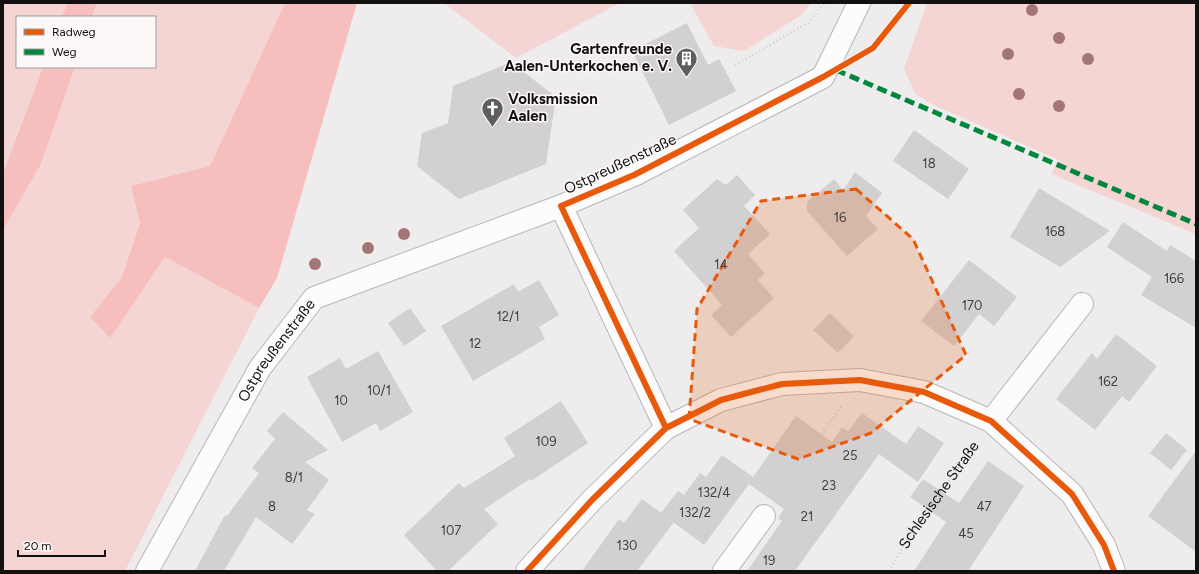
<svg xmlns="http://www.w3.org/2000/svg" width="1199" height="574" viewBox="0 0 1199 574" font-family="Figtree,sans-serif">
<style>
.green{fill:#f4d5d3}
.forest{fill:#f6bfbd}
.building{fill:#d2d0d0}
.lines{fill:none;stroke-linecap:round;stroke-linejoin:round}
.minor-casing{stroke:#b7b5b5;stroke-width:24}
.path{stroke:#d0cfcf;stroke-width:2.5;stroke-dasharray:1 3;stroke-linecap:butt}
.minor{stroke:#fcfcfc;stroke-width:22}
.quiet{stroke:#00873e;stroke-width:5;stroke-dasharray:10 5;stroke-linecap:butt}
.cycleway-casing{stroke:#fcf8f8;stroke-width:8}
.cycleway{stroke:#e8590c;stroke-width:6}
.tree{fill:#a47578}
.marked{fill:#e8590c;fill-opacity:0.2;stroke:#e8590c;stroke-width:3;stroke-dasharray:8 5;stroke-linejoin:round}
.labels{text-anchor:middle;stroke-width:3;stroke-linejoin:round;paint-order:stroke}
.number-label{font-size:13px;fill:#424140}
.poi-label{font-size:15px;font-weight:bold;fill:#121110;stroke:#fcf8f8;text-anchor:end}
.street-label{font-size:15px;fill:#121110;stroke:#fcf8f8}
</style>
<rect width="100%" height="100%" fill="#eeecec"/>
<path class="green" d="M3 3H67L62 17H17V67H43L3 173Z
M97 3H285L210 166 132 186 140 223 122 277 91 317 110 337 165 257 259 308 125 571H3V230L41 164 75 67H155V17H92Z
M444 3H620L516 58Z
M690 3H811L803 14 744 51 714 46Z
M927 3H1196V234L1051 174 1059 160 927 102 915 93 904 69Z"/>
<path class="forest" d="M67 3H97L92 17H62Z
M285 3H357L277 278 259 308 165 257 110 338 90 317 122 277 140 223 131 186 210 166Z
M43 67H75L41 164 3 230V173Z"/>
<path class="building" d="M687 23 708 65 719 59 736 91 669 125 632 51Z
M511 62 556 97 546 164 459 199 417 166 422 133 448 123 453 86Z
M914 130 969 169 948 199 893 161Z
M855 172 882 193 866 216 878 229 847 256 807 211V202L834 179 843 190Z
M737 175 755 195 744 206 770 234 748 254 765 273 758 280 774 298 731 337 711 315 722 305 674 251 699 228 683 210 717 179 726 185Z
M1039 188 1110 231 1060 267 1010 237Z
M1123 222 1167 251 1170 245 1196 261V328L1141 295 1152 277 1107 247Z
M969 260 1017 297 994 326 979 314 954 346 921 321Z
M539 280 559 315 539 327 545 339 473 381 441 326 514 284 518 292Z
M410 308 426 331 404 346 388 323Z
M830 313 854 336 838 353 813 330Z
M1116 334 1157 366 1129 402 1122 396 1095 430 1056 399 1092 353 1097 359Z
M378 351 413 412 380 431 376 423 342 442 307 377 340 358 346 369Z
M561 401 588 443 531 481 530 479 484 509 498 524 448 571H437L404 535 459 483 464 488 515 456 504 438Z
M283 412 328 450 305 462 329 480 307 510 315 514 292 544 256 517 224 571H195L225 515 227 516 259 473 252 468 275 439 267 431Z
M862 413 906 444 918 426 944 443 918 482 879 454 795 571H747L782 521 778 518 784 509 749 484 704 545 661 513 678 491 684 495 700 473 706 477 722 455 753 477 796 416 832 442 842 427 848 431Z
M1166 433 1187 450 1171 470 1150 453Z
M1196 451V552L1148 516Z
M988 461 1024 486 968 571H914L946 522 910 497 923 479 959 503Z
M642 499 674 522 637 571H582L619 519 624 523Z"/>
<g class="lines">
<defs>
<g id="minor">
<path d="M561 206 666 428"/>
<path d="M991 421 1082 304"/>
<path id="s2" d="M147 571 260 368 314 298 561 206 634 175 823 77 859 3"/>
<path d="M527 571 592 500 666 428 721 400 782 384 860 380 924 392 991 421 1072 494 1104 545 1114 571"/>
<path d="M724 571 764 516"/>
</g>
</defs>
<use href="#minor" class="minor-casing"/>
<g class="path">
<path d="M735 65 808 23 824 3"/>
<path d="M778 496 841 407"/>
<path id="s1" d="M889 571 910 535 976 442"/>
</g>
<use href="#minor" class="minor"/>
<path class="quiet" d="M836 70 1196 224"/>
<defs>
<path id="cycleway" d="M666 428 561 206 634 175 823 77 873 48 909 3
M527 571 592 500 666 428 721 400 782 384 860 380 924 392 991 421 1072 494 1104 545 1114 571"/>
</defs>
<use href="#cycleway" class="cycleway-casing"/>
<use href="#cycleway" class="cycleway"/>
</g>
<g class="tree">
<circle cx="1032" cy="10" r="6"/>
<circle cx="1059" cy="38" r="6"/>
<circle cx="1008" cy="54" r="6"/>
<circle cx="1088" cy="59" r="6"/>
<circle cx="1019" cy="94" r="6"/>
<circle cx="1059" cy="106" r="6"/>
<circle cx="404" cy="234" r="6"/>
<circle cx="368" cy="248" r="6"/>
<circle cx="315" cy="264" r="6"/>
</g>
<path class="marked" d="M856 189 913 239 966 355 871 433 798 459 689 419 697 309 761 201Z"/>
<defs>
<symbol id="building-pin" viewBox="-11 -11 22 30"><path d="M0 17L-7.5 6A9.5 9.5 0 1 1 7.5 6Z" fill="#5f5e5d" stroke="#fcf8f8"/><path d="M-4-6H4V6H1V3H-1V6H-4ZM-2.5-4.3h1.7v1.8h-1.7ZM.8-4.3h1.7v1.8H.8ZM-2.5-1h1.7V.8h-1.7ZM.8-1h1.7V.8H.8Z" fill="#fff"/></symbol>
<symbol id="church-pin" viewBox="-11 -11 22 30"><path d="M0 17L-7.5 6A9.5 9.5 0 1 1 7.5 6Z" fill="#5f5e5d" stroke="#fcf8f8"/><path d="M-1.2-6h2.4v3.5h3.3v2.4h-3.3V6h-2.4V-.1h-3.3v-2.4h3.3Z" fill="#fff"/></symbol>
</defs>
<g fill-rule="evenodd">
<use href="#building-pin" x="674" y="46" width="25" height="34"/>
<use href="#church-pin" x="480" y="96" width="25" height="34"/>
</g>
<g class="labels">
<g class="number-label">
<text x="929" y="168">18</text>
<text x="840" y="222">16</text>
<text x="1055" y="236">168</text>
<text x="721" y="269">14</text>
<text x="1174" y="283">166</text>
<text x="972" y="310">170</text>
<text x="508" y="321">12/1</text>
<text x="475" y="348">12</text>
<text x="1108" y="386">162</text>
<text x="379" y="395">10/1</text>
<text x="341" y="405">10</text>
<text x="546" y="446">109</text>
<text x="850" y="460">25</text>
<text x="294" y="482">8/1</text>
<text x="829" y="490">23</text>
<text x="714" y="497">132/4</text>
<text x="272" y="511">8</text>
<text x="984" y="511">47</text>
<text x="695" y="517">132/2</text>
<text x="807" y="521">21</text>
<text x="451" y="535">107</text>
<text x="966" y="538">45</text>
<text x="627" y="550">130</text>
<text x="769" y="565">19</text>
</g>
<g class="poi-label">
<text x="672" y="54">Gartenfreunde<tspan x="672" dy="17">Aalen-Unterkochen e. V.</tspan></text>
<text x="508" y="104" text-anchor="start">Volksmission<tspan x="508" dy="17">Aalen</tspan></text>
</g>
<g class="street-label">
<text transform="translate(620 164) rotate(-25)" y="5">Ostpreußenstraße</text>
<text dy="5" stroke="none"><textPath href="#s2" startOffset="256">Ostpreußenstraße</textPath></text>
<text dy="5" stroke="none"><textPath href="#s1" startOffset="91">Schlesische Straße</textPath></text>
</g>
</g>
<rect width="1199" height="574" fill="none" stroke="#121110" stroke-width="8"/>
<rect x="16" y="16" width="140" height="52" fill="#fcf8f8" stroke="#9e9c9b"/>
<rect x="24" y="29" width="20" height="6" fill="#e8590c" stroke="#9e9c9b"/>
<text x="52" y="36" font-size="12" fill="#121110">Radweg</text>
<rect x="24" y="49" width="20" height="6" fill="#00873e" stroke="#9e9c9b"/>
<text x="52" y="56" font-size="12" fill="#121110">Weg</text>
<path d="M18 550v6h87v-6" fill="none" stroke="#121110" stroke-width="2"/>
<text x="24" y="550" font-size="12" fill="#121110" stroke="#fcf8f8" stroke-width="3" paint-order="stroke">20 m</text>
</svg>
